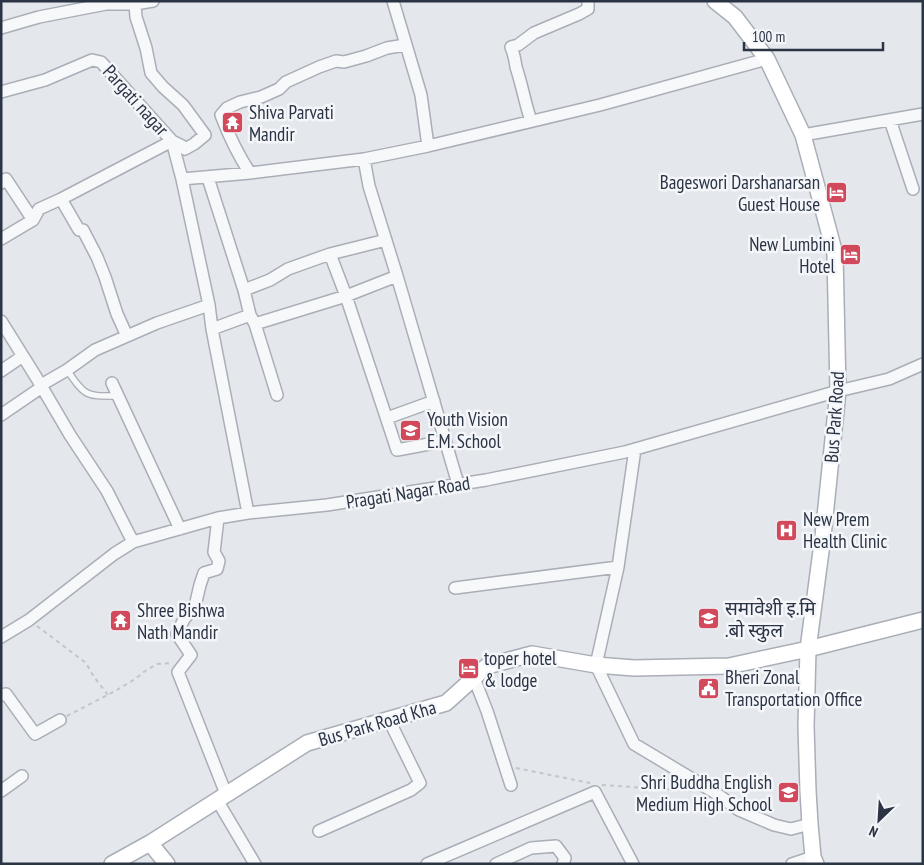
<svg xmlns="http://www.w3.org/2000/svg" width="924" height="865" viewBox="0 0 924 865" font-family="'PT Sans Narrow','Noto Sans Devanagari',sans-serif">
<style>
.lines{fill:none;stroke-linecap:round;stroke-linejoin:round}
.lane-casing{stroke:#a9aeb7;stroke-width:8}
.street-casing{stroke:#a9aeb7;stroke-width:14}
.secondary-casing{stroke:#a9aeb7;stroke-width:18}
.path{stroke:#c2c5cb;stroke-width:2;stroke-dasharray:4 4;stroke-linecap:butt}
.lane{stroke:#f7f8fa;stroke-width:5.5}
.street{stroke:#f7f8fa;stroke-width:11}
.secondary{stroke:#fff;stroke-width:15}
.labels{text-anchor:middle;stroke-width:5;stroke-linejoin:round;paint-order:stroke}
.street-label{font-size:19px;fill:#2b3445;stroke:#f4f6f9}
.poi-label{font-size:19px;fill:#2b3445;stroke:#f4f6f9;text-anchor:start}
</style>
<rect width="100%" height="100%" fill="#e4e7ec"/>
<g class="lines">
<defs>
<path id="lane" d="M67 370C86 397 85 396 118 396"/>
<path id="street" d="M393 1 421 95 428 146
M1 28 39 17 106 4H135L153 1
M1 92 45 80 92 60 101 62 172 141 182 179 250 173 364 159 428 146 600 105 767 59
M890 120 913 189
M531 121C525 103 522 85 516 67 515 60 514 54 511 47L518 45 534 33 579 14 588 9V1
M803 135 923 114
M364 159 369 186 397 276 458 484
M250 173C238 155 229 136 221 115L227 108 240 102 261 97 279 89 286 82 319 67 336 61 344 62 366 56 387 48 405 45
M208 178 244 290 250 315 212 329
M182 179 209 305 212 329 248 513
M1 183 6 179 33 220
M61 199 79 230H83L97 257 105 277 117 314 127 336
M1 239 33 220 39 209 61 199 172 141 182 146 185 149 194 144 205 135 183 105 163 87 151 73 146 48 136 17 135 4
M330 254 346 296 397 450 445 441
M244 290 270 280 288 269 330 254 386 240
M250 315 255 324 346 296 397 276
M1 321 36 377 70 435 107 491 133 542
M255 324 277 395
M1 371 23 356
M112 383 180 529
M41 385 67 370 95 350 157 323 209 305
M1 415 42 387
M387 418 434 401
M635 449 618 567 596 665 634 744 714 792 739 810 774 825 791 829 810 824
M218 518 214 552 219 561 217 569 204 573 200 585 195 606 184 619 177 634 191 655 178 672 226 794
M455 588 618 567
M1 637 29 620 114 554 133 542 218 518 248 513 327 505 486 480 625 452 838 391 889 379 923 364
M474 678 487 711 511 785
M1 695 6 694 35 734 60 720
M1 791 22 776
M217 800 255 864
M319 831 411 790 420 783 389 720
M427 864 595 792 633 864
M496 864 531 848 556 846 565 858 563 864
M792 864 813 857"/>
<path id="secondary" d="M715 1 735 17 767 59 803 135 835 254 838 391 823 536 808 649 806 726 808 791 810 824 813 857 816 864
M150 843 167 864
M112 864 150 843 307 743 446 703 487 666 532 654 596 665 634 668 729 666 808 649 923 620"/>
</defs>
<use href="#lane" class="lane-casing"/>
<use href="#street" class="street-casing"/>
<use href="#secondary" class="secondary-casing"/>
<path class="path" d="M37 626 86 663 94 677 108 695
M67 716 117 690 135 679 145 671 157 664 171 663 172 664
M516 768 590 783
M602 785 692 791"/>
<use href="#lane" class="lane"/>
<use href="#street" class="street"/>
<use href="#secondary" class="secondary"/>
</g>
<defs>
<symbol id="temple-square" viewBox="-11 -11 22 22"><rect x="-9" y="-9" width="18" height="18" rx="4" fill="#d1495b" stroke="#f4f6f9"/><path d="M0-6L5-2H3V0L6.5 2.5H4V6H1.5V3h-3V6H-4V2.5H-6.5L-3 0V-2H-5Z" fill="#fff"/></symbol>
<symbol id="hotel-square" viewBox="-11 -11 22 22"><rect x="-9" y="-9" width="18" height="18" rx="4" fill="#d1495b" stroke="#f4f6f9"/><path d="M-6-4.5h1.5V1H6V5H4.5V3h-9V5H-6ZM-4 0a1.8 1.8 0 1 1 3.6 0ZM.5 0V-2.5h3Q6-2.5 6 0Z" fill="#fff"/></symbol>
<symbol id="school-square" viewBox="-11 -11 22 22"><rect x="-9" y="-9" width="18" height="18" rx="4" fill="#d1495b" stroke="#f4f6f9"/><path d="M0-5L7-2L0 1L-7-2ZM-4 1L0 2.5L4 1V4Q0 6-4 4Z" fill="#fff"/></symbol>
<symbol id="hospital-square" viewBox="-11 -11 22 22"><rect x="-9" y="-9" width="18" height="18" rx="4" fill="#d1495b" stroke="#f4f6f9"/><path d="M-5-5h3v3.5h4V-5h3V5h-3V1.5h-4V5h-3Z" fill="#fff"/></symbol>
<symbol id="civic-square" viewBox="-11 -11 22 22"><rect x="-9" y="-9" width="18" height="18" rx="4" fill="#d1495b" stroke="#f4f6f9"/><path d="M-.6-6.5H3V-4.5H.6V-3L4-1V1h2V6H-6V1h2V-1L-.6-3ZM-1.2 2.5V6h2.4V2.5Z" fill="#fff"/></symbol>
</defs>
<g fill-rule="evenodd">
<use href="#temple-square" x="220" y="110" width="25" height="25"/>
<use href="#hotel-square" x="824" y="180" width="25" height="25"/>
<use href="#hotel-square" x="838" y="242" width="25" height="25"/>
<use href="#school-square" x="398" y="418" width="25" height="25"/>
<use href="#hospital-square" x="774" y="518" width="25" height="25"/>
<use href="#school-square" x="696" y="606" width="25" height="25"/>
<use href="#temple-square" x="108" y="608" width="25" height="25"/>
<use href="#hotel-square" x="456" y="656" width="25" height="25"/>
<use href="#civic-square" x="696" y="676" width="25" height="25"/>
<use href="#school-square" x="776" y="780" width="25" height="25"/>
</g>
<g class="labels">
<g class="street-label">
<text transform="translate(136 100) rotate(48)" y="7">Pargati nagar</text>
<text transform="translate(834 417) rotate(-86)" y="7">Bus Park Road</text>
<text transform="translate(408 492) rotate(-9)" y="7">Pragati Nagar Road</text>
<text transform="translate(377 723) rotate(-16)" y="7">Bus Park Road Kha</text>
</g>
<g class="poi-label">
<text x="249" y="119">Shiva Parvati<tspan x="249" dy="22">Mandir</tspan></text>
<text x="820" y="189" text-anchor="end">Bageswori Darshanarsan<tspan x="820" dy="22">Guest House</tspan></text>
<text x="835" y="251" text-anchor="end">New Lumbini<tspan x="835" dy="22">Hotel</tspan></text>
<text x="427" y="426">Youth Vision<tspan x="427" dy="22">E.M. School</tspan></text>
<text x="803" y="526">New Prem<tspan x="803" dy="22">Health Clinic</tspan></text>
<text x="725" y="615">समावेशी इ.मि<tspan x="725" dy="22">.बाे स्कुल</tspan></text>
<text x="137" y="617">Shree Bishwa<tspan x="137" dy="22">Nath Mandir</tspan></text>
<text x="484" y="665">toper hotel<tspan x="484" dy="22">&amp; lodge</tspan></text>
<text x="725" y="684">Bheri Zonal<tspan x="725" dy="22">Transportation Office</tspan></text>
<text x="772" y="789" text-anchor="end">Shri Buddha English<tspan x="772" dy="22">Medium High School</tspan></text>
</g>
</g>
<rect width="924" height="865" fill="none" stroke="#2b3445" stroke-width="5"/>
<g transform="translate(879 820) rotate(205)" stroke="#f4f6f9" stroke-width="4" paint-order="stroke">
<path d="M0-4L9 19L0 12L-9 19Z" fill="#2b3445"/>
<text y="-8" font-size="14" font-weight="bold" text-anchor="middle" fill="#2b3445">N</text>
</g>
<path d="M744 42v8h139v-8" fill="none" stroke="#2b3445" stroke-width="2.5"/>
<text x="752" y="42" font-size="15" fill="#2b3445" stroke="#f4f6f9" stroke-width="4" paint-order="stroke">100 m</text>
</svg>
